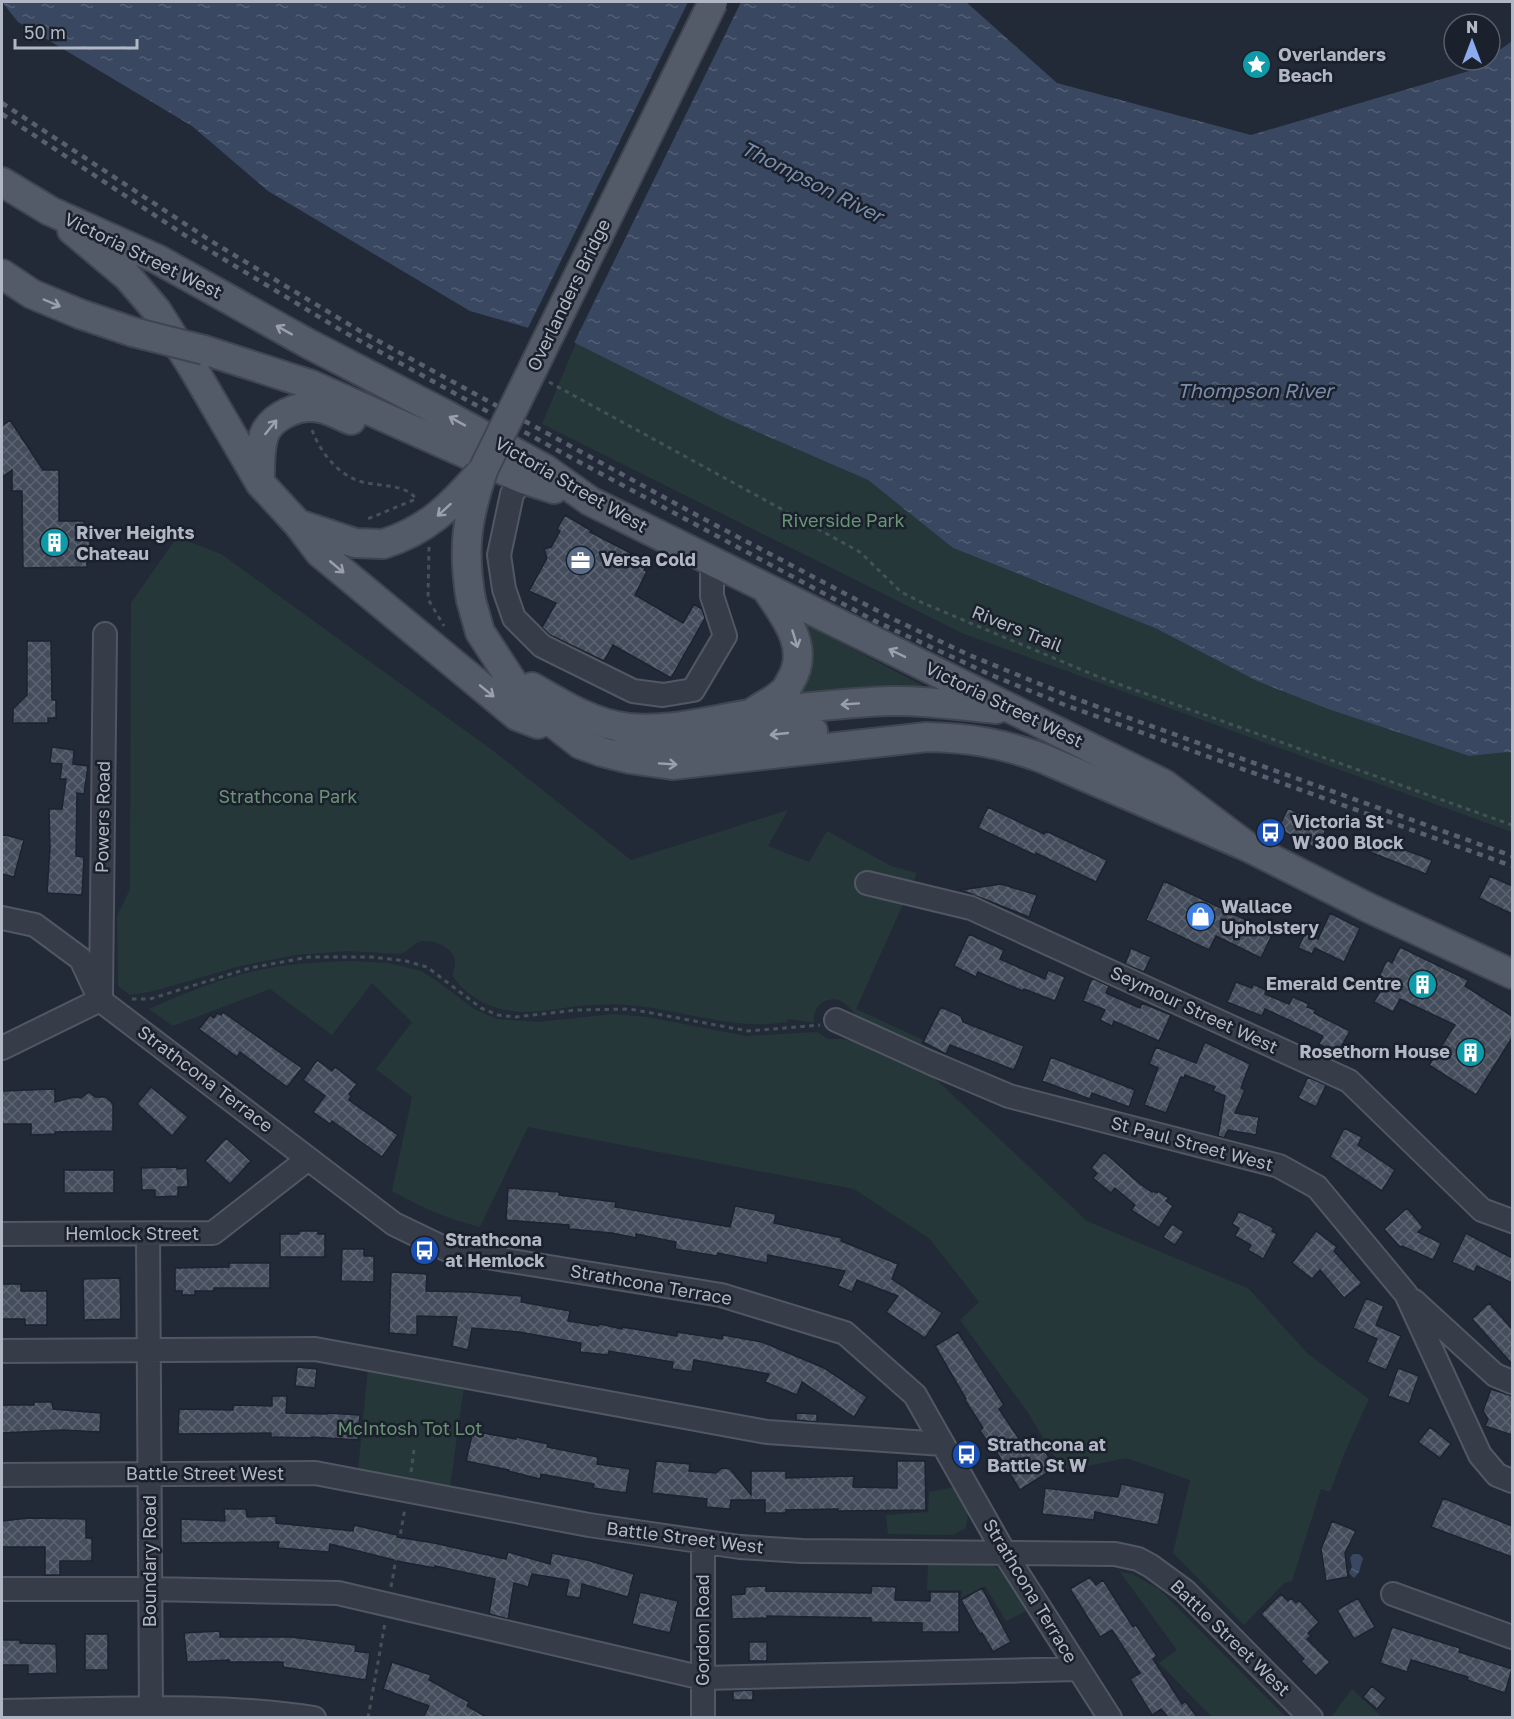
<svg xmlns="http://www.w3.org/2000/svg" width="1514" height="1719" viewBox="0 0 1514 1719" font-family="'Golos Text',sans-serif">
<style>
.green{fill:#263739}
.water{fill:url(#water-ripples)}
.pier{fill:#232a37}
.building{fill:url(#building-cross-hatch);stroke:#1d232f;stroke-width:1.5}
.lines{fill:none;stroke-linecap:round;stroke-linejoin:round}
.minor-casing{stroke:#515763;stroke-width:26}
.major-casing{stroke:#3f4551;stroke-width:32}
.path{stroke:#425256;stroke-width:3;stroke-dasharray:4.5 4.5;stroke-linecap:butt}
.minor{stroke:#363c48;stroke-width:22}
.major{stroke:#545b68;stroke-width:28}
.rail{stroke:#58606f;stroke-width:4.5;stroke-dasharray:6 6;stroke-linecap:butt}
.major-bridge-casing{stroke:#3f4551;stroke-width:32;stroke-linecap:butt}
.major-bridge{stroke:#545b68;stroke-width:28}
.oneway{stroke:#9aa0ad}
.labels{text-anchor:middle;stroke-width:5;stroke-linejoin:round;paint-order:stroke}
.poi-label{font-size:18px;font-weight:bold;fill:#b1b7c4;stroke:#1b212c;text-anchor:start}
.street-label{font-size:18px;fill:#b1b7c4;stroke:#1b212c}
.park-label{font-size:18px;fill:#6a9376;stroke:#1b212c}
.water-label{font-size:20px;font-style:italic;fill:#7b8caa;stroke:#1b212c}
</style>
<defs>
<pattern id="water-ripples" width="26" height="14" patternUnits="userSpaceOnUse" patternTransform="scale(1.5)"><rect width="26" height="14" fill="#394760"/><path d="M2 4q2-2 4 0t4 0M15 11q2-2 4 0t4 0" fill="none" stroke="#535f75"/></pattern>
<pattern id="building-cross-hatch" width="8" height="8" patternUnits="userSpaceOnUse" patternTransform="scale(1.5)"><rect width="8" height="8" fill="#444d5c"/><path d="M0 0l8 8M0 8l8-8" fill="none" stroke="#5d6472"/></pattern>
</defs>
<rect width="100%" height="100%" fill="#232a37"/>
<path class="green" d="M576 343 725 418 868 480 953 548 1155 628 1257 681 1328 709 1469 756 1508 752 1512 753V832L964 634 542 424Z
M177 537 221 554 492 750 631 860 788 810 768 846 809 862 827 831 891 866 917 873 856 1009 923 1040 919 1047C902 1039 882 1033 866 1023 852 1015 844 991 823 1002 816 1006 813 1015 814 1023L788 1019 787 1022C738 1030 695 1014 647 1007 629 1004 610 1004 592 1005 562 1006 531 1017 501 1009 484 1005 462 992 453 976 453 969 457 963 454 957 450 945 427 937 416 943 410 947 407 952 400 954L349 951 295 955 240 966 154 991 130 995 118 986 117 916 130 889 131 603Z
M809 626 927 688 803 701 804 627Z
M351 961 388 963 421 971 437 981 474 1009 497 1019 538 1022 614 1014 647 1017 746 1036 817 1032 828 1039H841L875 1043 913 1058 1087 1221 1249 1289 1308 1354 1369 1399 1344 1454 1330 1492 1321 1489 1292 1581 1284 1583 1244 1625 1173 1553 1190 1480 1126 1458 1063 1471 1027 1411 960 1320 979 1302 930 1239 854 1189 528 1127 480 1227C448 1219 420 1207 392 1191L412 1097 376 1069 412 1022 372 983 332 1035 270 989 173 1026 149 1009C191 990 236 973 281 966 304 963 327 962 351 961Z
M368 1369 464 1386 450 1487 358 1470Z
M954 1487 968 1512 966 1528 953 1535 888 1534 886 1515 928 1512 929 1492Z
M928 1565 993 1566C1010 1573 1018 1595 1026 1611L1006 1621 985 1586 961 1598 962 1590H927Z
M1120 1572 1132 1574 1159 1589 1286 1717H1212L1159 1663 1177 1650Z
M1352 1689 1382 1717H1331Z"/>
<path class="water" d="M2 2H966L1057 83 1251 135 1469 71 1485 60H1490V57L1512 41V753L1508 752 1469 756 1328 709 1257 681 1155 628 953 548 868 480 725 418 567 339 470 311 268 191 192 126 18 22Z
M1353 1554H1359L1363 1558 1359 1572 1354 1578 1349 1573 1352 1567 1350 1558Z"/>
<path class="pier" d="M688 2H741L573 345 527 330Z"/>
<path class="building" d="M10 420 43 470H59V521H84L85 534H90V550H87V567L23 568 22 491H12V470L2 477V426Z
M565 515 592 531 590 532 648 562 644 570 647 571 635 595 683 623 694 604 702 609 705 618 671 678 613 645 604 661 550 635 542 627 556 603 529 591 547 558 544 549 551 547 560 531 557 529Z
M27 641H51L52 700H56V718H48V723H13V709L27 695Z
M52 747 74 750 73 764 88 766 84 794 77 793 76 856 84 857 82 895 47 893 50 848 49 809H62L66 779H60L62 764 50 763Z
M988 807 1044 834 1046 831 1107 860 1096 882 1036 853 1035 855 978 828Z
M1288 808 1313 820 1315 817 1329 823 1317 849 1278 829Z
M2 834 24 840 14 877 2 874Z
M1373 838 1432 860 1426 874 1367 851Z
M1490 876 1512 886V914L1479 898Z
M1164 881 1273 933 1261 958 1216 936 1209 950 1146 920Z
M1001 884 1037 895 1029 917 961 890Z
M1330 913 1360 928 1344 962 1315 948 1312 954 1298 948 1305 933 1318 939Z
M969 934 1004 950 1000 959 1045 979 1048 970 1065 977 1055 1001 1024 989 1023 991 978 972 976 977 954 966Z
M1400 947 1468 980 1465 986 1512 1016V1038L1476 1095 1429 1065 1455 1025 1400 999 1393 1012 1374 1002 1383 986 1376 983 1387 960 1392 963Z
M1131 948 1151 957 1144 972 1125 964Z
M1092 978 1109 986 1106 993 1140 1008 1142 1003 1171 1015 1159 1041 1114 1021 1112 1026 1100 1020 1105 1010 1083 1001Z
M1236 982 1252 988 1253 984 1266 990 1265 994 1289 1004 1293 997 1309 1004 1307 1007 1316 1010 1314 1013 1350 1031 1337 1054 1319 1044 1323 1036 1265 1009 1262 1016 1227 1002Z
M941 1007 961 1016 963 1022 1024 1046 1014 1070 950 1045 946 1054 923 1042Z
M223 1012 302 1068 287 1087 240 1052 237 1057 199 1029 210 1015 214 1018 217 1013 221 1015Z
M1205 1042 1250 1064 1241 1088 1245 1090 1235 1113 1259 1117 1256 1135 1228 1130 1224 1138 1218 1136 1225 1096 1213 1091 1215 1087 1185 1075 1184 1078 1181 1077 1166 1113 1144 1105 1158 1068 1149 1064 1156 1047 1196 1063Z
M1051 1057 1135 1090 1129 1107 1092 1093 1090 1099 1042 1081Z
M317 1060 332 1071 335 1067 357 1084 349 1094 351 1096 349 1100 398 1135 382 1157 332 1121 330 1124 313 1112 325 1096 303 1080Z
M1308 1077 1326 1085 1316 1107 1298 1098Z
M151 1087 188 1117 172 1136 137 1104Z
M55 1089V1102L74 1097 81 1098 89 1092 95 1097H106L113 1104V1131L55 1132V1134L31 1135V1124H2V1091Z
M1344 1128 1362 1137 1358 1145 1395 1170 1382 1191 1330 1157Z
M226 1138 251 1161 230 1184 205 1161Z
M1104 1152 1140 1184 1152 1192 1153 1191 1157 1193 1158 1191 1169 1198 1166 1201 1173 1206 1159 1228 1131 1210 1135 1205 1115 1188 1111 1193 1093 1178 1097 1173 1091 1168Z
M177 1167V1169L187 1168 188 1187H178V1196L155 1197V1190H142L141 1168Z
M64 1170H114V1193H64Z
M508 1188 559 1192V1195L616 1202 615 1207 730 1227 735 1206 776 1214 774 1223 842 1238 841 1241 898 1264 892 1279 942 1313 925 1338 886 1312 898 1296 857 1280 852 1292 838 1286 845 1271 768 1255 767 1263 718 1253 717 1256 675 1249 676 1242 636 1234V1238L612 1233 569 1229V1225L506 1220Z
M1407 1208 1423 1227 1418 1232 1441 1243 1433 1260 1402 1246 1400 1247 1384 1229Z
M1239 1211 1274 1228 1272 1231 1277 1234 1263 1259 1248 1250 1251 1245 1235 1236 1239 1228 1232 1224Z
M1172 1224 1184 1232 1175 1245 1163 1237Z
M299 1231H318V1234H325V1257H280V1234H299Z
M1316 1231 1337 1247 1334 1251 1362 1283 1344 1298 1320 1270 1312 1279 1292 1263Z
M1466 1233 1512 1258V1283L1477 1266 1474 1272 1452 1262Z
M342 1249H364V1256H374V1282L341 1281Z
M229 1263H270V1288H214V1291H195V1295H182V1291H175V1268L229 1267Z
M391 1272 427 1274 426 1291 470 1292 522 1296 521 1302 570 1311 568 1321 598 1326 600 1324 622 1329V1327L677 1336V1332L722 1339 723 1335 762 1342 824 1368 867 1397 854 1417 802 1382 797 1395 765 1382 769 1374 694 1360 692 1372 672 1369 673 1362 609 1351 608 1355 580 1352 581 1343 519 1332 472 1328 468 1350 452 1346 457 1317 417 1316V1335L389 1333Z
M120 1278 121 1319 84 1320 83 1279Z
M2 1284H21V1291H47V1325H25V1319H2Z
M1366 1298 1384 1306 1376 1325 1401 1336 1386 1370 1367 1362 1377 1339 1353 1328Z
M1489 1303 1512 1329V1364L1472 1319Z
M958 1332 1004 1405 999 1409 1021 1442 1035 1434 1055 1468 1020 1490 989 1440 987 1441 980 1431 983 1428 965 1400 966 1399 935 1346Z
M297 1367 317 1369 315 1388 295 1386Z
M1398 1368 1419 1376 1409 1404 1388 1396Z
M1491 1389 1512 1396V1435L1485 1426 1488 1419 1483 1411Z
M272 1396H287L286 1413 327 1414V1413L360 1415 358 1440 312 1437V1438L271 1437V1433L178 1434 179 1409 233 1410V1405L272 1406Z
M34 1402H52L53 1409 101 1413 100 1432 63 1430 2 1433V1405H34Z
M796 1413 817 1414V1422L796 1420Z
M1430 1427 1451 1444 1440 1458 1418 1442Z
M473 1431 516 1439V1437L548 1444 547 1447 598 1457 597 1464 630 1469 626 1493 593 1488 594 1484 541 1474 540 1479 508 1471 509 1470 466 1461Z
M656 1461 690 1464 689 1471 716 1473 722 1468 730 1469 751 1495V1471H786V1478L854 1476 853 1487 897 1488V1461H925L926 1510 838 1511V1509L786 1510V1513H765V1500H731L730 1509 706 1507 707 1499 652 1493Z
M1121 1484 1165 1493 1158 1525 1095 1512 1094 1520 1042 1514 1045 1488 1118 1497Z
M1443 1498 1512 1526V1557L1431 1527Z
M224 1509H246L247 1517 276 1516V1523L353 1531 354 1525 397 1535V1537L434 1543 506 1559 508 1552 550 1564 552 1553 587 1560 634 1574 628 1597 582 1584 580 1598 566 1596 569 1580 532 1574 528 1587 514 1583 508 1619 489 1614 495 1579 435 1566V1568L402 1562 330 1544 329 1552 278 1548 279 1542 181 1543V1519L225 1521Z
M28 1518 86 1519V1538H92V1561H60V1575H45V1547H2V1521Z
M1332 1521 1356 1531 1345 1553 1348 1577 1326 1581 1321 1549Z
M1090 1577 1096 1585 1103 1580 1133 1627 1136 1625 1157 1656 1153 1659 1182 1704 1185 1701 1198 1718H1165L1167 1716 1161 1709 1152 1715 1130 1679 1140 1673 1112 1630 1100 1637 1070 1589Z
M766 1586V1591L871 1593 872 1586 896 1587 895 1600 930 1601V1592H959V1632H922V1623L871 1622V1618L767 1616V1618L732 1619 731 1595 745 1594V1587Z
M982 1588 1011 1642 993 1652 982 1633 980 1634 961 1600Z
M640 1592 678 1601 670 1633 632 1624Z
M1281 1594 1288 1601 1291 1598 1296 1603 1299 1600 1319 1622 1308 1633 1311 1636 1307 1639 1330 1662 1316 1676 1301 1661 1304 1659 1261 1614Z
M1358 1598 1375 1627 1354 1639 1337 1610Z
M1392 1627 1460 1648 1459 1652 1512 1669 1505 1693 1467 1680 1468 1677 1411 1660 1407 1672 1380 1663Z
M220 1631V1637H291L356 1645 355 1651 370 1653 366 1680 283 1667V1662H229V1660L187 1662 184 1633Z
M85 1634H108V1670H85Z
M2 1640H20V1643L56 1644 57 1673 28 1674V1665H2Z
M749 1642H767V1661H749Z
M392 1662 431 1675 429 1680 469 1702 467 1706 488 1718H423L429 1706 383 1689Z
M1372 1686 1386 1698 1377 1709 1363 1697Z
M753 1690V1700H733V1691Z"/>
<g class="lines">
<defs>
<path id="minor" d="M537 472 523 479 512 494 499 555 504 589 514 618 542 646 633 691 663 695 693 690 725 636 712 596V562
M867 883 971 908 1349 1081 1482 1210 1512 1221
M2 918 35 925 81 959 100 1000 394 1224 450 1251 721 1295 845 1333 915 1395 1004 1552 1110 1718
M101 995 105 634
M836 1020 931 1063 1009 1096 1279 1166 1317 1187 1406 1294 1480 1455 1497 1475 1512 1481
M2 1048 100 1000
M2 1234 213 1233 308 1159
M148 1234 151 1709
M1414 1301 1495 1375 1512 1382
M2 1351 315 1349 767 1432 943 1444
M2 1475 315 1473 589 1525 740 1547 802 1551 1115 1554 1138 1559 1151 1566 1185 1591 1311 1718
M703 1542V1718
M2 1589H151L338 1593 703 1678 1078 1669
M1393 1594 1512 1637
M2 1711C105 1710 211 1702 314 1718"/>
<path id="major" d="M2 182 50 211 157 259 307 343 450 417 545 469 590 501 1164 784 1248 847
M72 230 128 277 157 311 193 368 260 483 298 524 320 553 517 716 538 724
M2 274 32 294 80 314 133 332
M204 350 312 385 523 479 554 489
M260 483C260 467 259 451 264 435 272 415 300 404 320 408 331 410 341 416 351 420
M298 524 355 543 383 544
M471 600 480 632 525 701 580 744 602 752 630 759 672 765 927 737C970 738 1001 743 1042 758L1248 847 1369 908 1512 974
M532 687C561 704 593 724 628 728 678 733 728 715 778 710 815 707 854 702 891 701 926 700 962 706 996 709
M755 711C763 705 775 700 782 693 785 691 788 686 790 682 811 649 786 618 767 590
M629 742 668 744 813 731"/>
</defs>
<use href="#minor" class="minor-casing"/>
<use href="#major" class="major-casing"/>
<path class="path" d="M549 382 860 552 901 592 925 604 1099 677 1512 825
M312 430C320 451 336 473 359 481 376 487 406 483 416 499L365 520
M429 547 428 599 444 626
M132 999H150L250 968 309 957H372L406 961 427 967 481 1008 498 1015 516 1017 576 1010 630 1009 748 1031 820 1025
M411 1472 414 1450
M391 1587 405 1508
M368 1718 385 1623"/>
<use href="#minor" class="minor"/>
<use href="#major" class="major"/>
<path class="rail" d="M2 103 211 241 360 331 702 518 893 619 969 655 1079 700 1512 856
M2 114 192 240 344 332 557 450 875 621 991 675 1065 705 1512 866"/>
<defs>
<path id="major-bridge" d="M133 332 204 350
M383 544C426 531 450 507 479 474
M471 600C462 548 467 517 484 468L713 2"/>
</defs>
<use href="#major-bridge" class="major-bridge-casing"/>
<use href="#major-bridge" class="major-bridge"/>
</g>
<defs><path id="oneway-shaft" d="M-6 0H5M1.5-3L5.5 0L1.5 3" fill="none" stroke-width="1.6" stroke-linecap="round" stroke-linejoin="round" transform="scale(1.5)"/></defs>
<g class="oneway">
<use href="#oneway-shaft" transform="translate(52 303) rotate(23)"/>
<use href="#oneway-shaft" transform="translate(284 330) rotate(-151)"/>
<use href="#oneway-shaft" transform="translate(457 421) rotate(-151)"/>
<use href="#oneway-shaft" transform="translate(271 427) rotate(-51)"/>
<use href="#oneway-shaft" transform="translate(444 510) rotate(138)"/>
<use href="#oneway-shaft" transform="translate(337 567) rotate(40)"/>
<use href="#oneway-shaft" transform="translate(795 639) rotate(73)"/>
<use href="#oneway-shaft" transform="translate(897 653) rotate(-154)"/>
<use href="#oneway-shaft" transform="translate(487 691) rotate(39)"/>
<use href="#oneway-shaft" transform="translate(850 704) rotate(176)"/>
<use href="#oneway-shaft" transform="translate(779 734) rotate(174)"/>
<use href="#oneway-shaft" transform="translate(668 764) rotate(4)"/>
</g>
<defs>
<symbol id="sight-disc" viewBox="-11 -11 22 22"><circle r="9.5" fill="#0f9aa8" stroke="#1b212c"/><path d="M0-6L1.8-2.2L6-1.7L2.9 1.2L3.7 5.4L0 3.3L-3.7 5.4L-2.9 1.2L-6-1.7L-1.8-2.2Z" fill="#fff"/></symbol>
<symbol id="building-disc" viewBox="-11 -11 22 22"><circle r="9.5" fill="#0f9aa8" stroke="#1b212c"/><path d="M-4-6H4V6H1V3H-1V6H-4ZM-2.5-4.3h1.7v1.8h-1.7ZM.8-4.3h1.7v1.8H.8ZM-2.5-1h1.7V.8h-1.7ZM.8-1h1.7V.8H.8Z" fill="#fff"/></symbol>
<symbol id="office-disc" viewBox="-11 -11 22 22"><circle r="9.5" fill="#5c6f8a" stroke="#1b212c"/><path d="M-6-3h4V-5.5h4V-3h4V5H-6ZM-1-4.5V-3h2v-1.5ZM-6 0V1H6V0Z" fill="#fff"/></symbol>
<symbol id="bus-disc" viewBox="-11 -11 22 22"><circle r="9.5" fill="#1a4fb4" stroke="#1b212c"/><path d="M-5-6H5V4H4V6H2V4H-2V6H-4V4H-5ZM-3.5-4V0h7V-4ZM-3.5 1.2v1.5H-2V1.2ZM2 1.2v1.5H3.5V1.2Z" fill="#fff"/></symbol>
<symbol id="shop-disc" viewBox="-11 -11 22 22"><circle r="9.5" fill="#3f7fe0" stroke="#1b212c"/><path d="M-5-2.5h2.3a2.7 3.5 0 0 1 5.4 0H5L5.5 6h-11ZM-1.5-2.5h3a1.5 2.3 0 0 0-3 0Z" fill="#fff"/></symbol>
</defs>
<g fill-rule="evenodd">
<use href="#sight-disc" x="1240" y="48" width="33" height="33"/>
<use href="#building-disc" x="38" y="526" width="33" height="33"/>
<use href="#office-disc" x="564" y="544" width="33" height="33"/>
<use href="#bus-disc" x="1254" y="816" width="33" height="33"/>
<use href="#shop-disc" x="1184" y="900" width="33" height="33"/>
<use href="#building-disc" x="1406" y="968" width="33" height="33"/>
<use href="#building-disc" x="1454" y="1036" width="33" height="33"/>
<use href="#bus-disc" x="408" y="1234" width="33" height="33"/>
<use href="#bus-disc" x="950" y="1438" width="33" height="33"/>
</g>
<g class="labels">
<g class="poi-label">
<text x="1278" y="61">Overlanders<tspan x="1278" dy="21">Beach</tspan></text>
<text x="76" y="539">River Heights<tspan x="76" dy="21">Chateau</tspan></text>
<text x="601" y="566">Versa Cold</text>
<text x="1292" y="828">Victoria St<tspan x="1292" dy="21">W 300 Block</tspan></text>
<text x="1221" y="913">Wallace<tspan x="1221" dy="21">Upholstery</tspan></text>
<text x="1401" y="990" text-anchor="end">Emerald Centre</text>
<text x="1450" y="1058" text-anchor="end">Rosethorn House</text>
<text x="445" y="1246">Strathcona<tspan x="445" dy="21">at Hemlock</tspan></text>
<text x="987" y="1451">Strathcona at<tspan x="987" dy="21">Battle St W</tspan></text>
</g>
<g class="street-label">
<text transform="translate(143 256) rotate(26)" y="6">Victoria Street West</text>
<text transform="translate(569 295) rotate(-64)" y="6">Overlanders Bridge</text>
<text transform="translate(571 485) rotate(30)" y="6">Victoria Street West</text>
<text transform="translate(1017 629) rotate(22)" y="6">Rivers Trail</text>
<text transform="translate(1004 705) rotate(26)" y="6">Victoria Street West</text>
<text transform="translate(103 817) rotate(-89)" y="6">Powers Road</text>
<text transform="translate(1194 1010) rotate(25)" y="6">Seymour Street West</text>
<text transform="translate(205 1079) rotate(37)" y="6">Strathcona Terrace</text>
<text transform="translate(1192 1144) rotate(15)" y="6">St Paul Street West</text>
<text x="132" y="1240">Hemlock Street</text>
<text transform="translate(651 1285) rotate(10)" y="6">Strathcona Terrace</text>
<text x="205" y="1480">Battle Street West</text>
<text transform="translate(685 1538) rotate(7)" y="6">Battle Street West</text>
<text transform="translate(150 1561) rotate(-90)" y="6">Boundary Road</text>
<text transform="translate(1030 1591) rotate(59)" y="6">Strathcona Terrace</text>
<text transform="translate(703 1630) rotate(-90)" y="6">Gordon Road</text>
<text transform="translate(1230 1638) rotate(44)" y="6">Battle Street West</text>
</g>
<g class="park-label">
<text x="843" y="527">Riverside Park</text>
<text x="288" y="803">Strathcona Park</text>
<text x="410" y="1435">McIntosh Tot Lot</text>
</g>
<g class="water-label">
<text transform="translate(812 182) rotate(27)" y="7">Thompson River</text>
<text x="1255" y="398">Thompson River</text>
</g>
</g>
<rect width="1514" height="1719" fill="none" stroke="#b1b7c4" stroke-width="6"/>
<g transform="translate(1472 42)"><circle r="28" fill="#1b212c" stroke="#575d69" stroke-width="1.5"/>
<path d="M0-4.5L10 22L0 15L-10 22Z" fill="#8babef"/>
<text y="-9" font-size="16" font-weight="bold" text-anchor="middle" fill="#b1b7c4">N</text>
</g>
<path d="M15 39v9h122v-9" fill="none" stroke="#b1b7c4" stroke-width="3"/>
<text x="24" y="39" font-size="18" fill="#b1b7c4" stroke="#1b212c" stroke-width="4.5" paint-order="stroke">50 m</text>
</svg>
